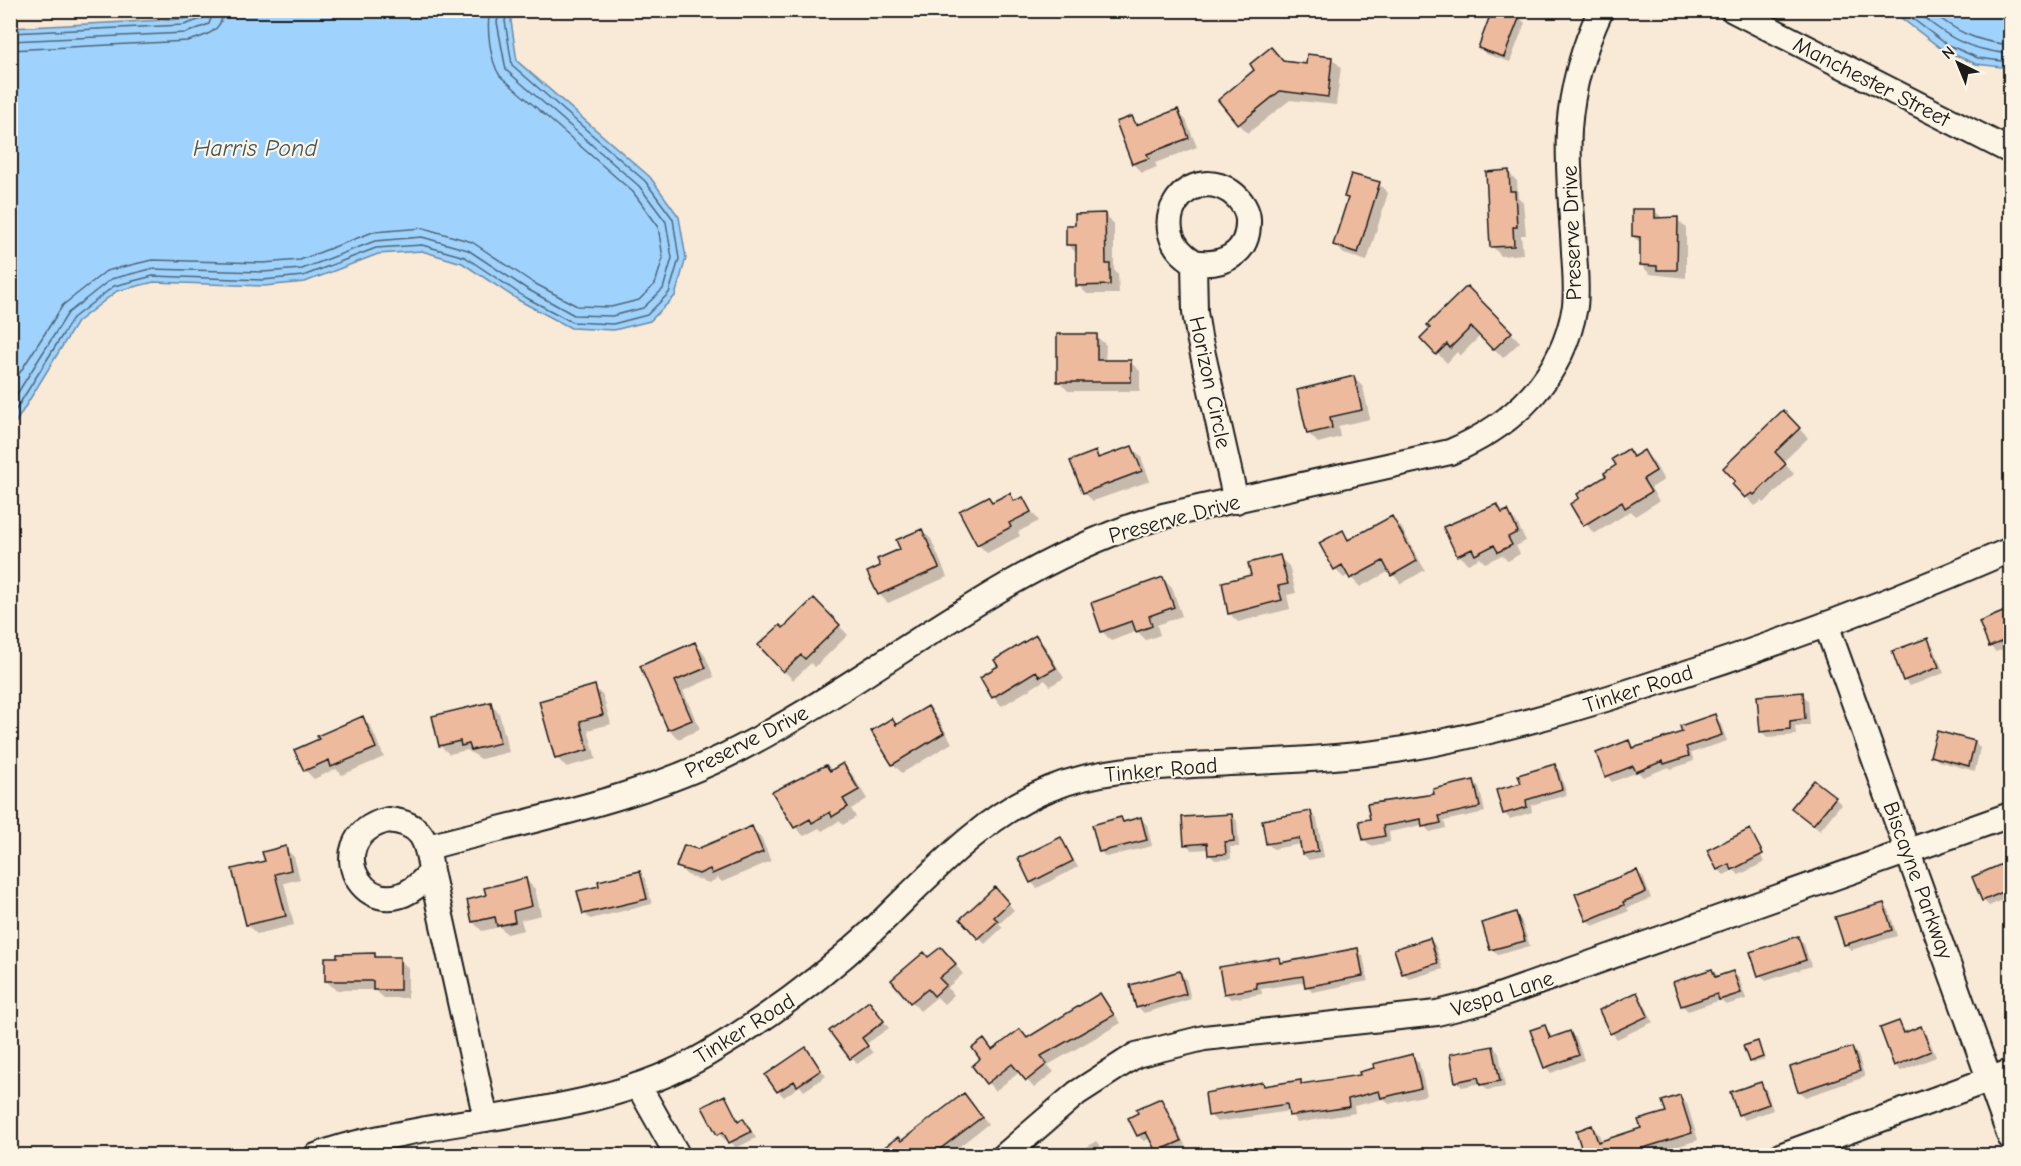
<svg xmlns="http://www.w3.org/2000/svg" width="2021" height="1166" viewBox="0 0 2021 1166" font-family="'Comic Neue',sans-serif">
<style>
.water{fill:#9fd3fd;stroke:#6b8aa3;stroke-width:1.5}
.shadow{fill:#0003}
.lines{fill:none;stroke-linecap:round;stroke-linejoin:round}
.shore{stroke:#506576;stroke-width:1.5}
.building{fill:#edba9e;stroke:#1c1c1c;stroke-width:1.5}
.minor-casing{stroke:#1c1c1c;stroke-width:28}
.minor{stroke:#fcf5e5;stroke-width:24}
.labels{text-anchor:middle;stroke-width:4.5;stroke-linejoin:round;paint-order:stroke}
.street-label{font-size:22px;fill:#1c1c1c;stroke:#fcf5e5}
.water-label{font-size:24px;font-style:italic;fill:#435360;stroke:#fcf5e5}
</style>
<rect width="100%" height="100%" fill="#f9e9d7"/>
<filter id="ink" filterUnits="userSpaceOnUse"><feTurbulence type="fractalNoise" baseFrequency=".0167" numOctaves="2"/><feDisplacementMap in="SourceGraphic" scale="12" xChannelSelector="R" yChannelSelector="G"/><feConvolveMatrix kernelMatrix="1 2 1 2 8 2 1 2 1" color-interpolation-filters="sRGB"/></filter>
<g filter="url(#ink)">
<path class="water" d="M208 11H514L511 21 517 61 650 177 679 217 686 258 675 296 650 321 614 330 571 328 520 301 462 263 422 251 378 254 305 282 264 286 154 282 117 291 77 322 11 430V28L183 19Z
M1892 11H2010V68L1976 64 1943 50Z"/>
<path class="shadow" d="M1519 17 1525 23 1510 62 1486 54 1480 48Z
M1331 58 1341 67 1336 105 1290 100 1248 133 1239 124 1284 63 1307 66Z
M1177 111 1186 120 1197 147 1155 163 1157 167 1142 173 1133 164 1132 118 1140 125Z
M1508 172 1517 181 1518 197 1523 202 1526 235H1521L1523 254 1501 256 1492 246Z
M1379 184 1388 193 1367 261 1344 254 1335 245 1349 199 1346 196Z
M1655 211 1663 219H1677L1686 228V278L1650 274 1641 265V244L1633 236Z
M1105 214 1114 224V270L1118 274 1119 294H1087L1078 285 1077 254 1068 244 1076 226Z
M1467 288 1520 342 1503 358 1481 335 1460 356 1457 352 1447 363 1422 338Z
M1096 336 1106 345 1105 362H1130L1140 371V391H1068L1059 381Z
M1354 378 1363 387 1370 419 1338 426 1340 437 1318 443 1309 434Z
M1783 412 1808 438 1783 462 1794 474 1764 503 1762 501 1755 506 1734 484Z
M1132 447 1141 457 1150 481 1093 501 1084 492 1095 453 1101 459Z
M1628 451 1634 458 1644 452 1653 461 1664 480 1651 488 1659 501 1635 516 1631 511 1594 534 1572 505 1608 477Z
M1009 495 1017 502 1022 499 1039 521 1018 532 1020 536 987 553 978 544 988 497 993 503Z
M1497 505 1516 521 1526 541 1516 546 1520 554 1508 561 1502 555 1485 563 1480 558 1468 564 1459 555Z
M1392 518 1401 527 1425 570 1401 584 1390 571 1360 587 1349 575 1344 578 1335 569 1342 532 1351 540Z
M921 530 931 539 947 577 888 603 879 594 882 567Z
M1279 557 1289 566 1296 593 1287 595 1290 609 1238 622 1229 613 1253 576Z
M1163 579 1172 588 1182 616 1157 625 1160 635 1146 640 1137 631 1111 641 1102 631Z
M823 609 848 635 815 667 811 663 793 680 784 671 783 630Z
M2010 610V646L1996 652 1990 646 1981 623Z
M1036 637 1045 646 1064 678 1050 686 1045 680 1002 706 993 697 1000 667Z
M1927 640 1933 645 1944 673 1910 686 1904 680Z
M695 644 704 653 714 677 683 691 700 729 679 739 669 730 642 667Z
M594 687 603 696 611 724 588 730 596 759 566 767 557 758Z
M1802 694 1808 700 1810 725 1795 726 1796 735 1767 737 1761 731Z
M490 704 499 713 509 752 481 759 467 750 449 754 440 745Z
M928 708 937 717 952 743 902 773 893 764 892 720 898 726Z
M1715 716 1720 722 1727 741 1691 753 1694 761 1671 769 1669 767 1643 777 1638 772 1612 782 1607 776 1629 742 1635 748 1684 733Z
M362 718 371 727 384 757 342 775 336 769 314 779 305 770 321 740Z
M1975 742 1980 748 1975 771 1938 761 1932 755Z
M843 765 852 774 867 799 851 809 856 817 843 825 839 821 822 831 819 828 804 836 795 827 826 766 831 772Z
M1555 766 1560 772 1567 795 1531 805 1532 812 1510 819 1504 813 1523 784Z
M1473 781 1479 787 1485 812 1444 821 1446 828 1430 832 1423 825 1389 832 1390 842 1371 846 1365 840 1371 820Z
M1835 798 1841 804 1820 830 1799 813Z
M1311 813 1317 819 1324 857 1309 860 1303 854 1301 844 1273 849 1267 843Z
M1232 815 1237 821 1239 847H1230L1231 859 1215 860 1209 854V849L1192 850 1186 844Z
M1121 819 1125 823 1141 819 1147 825 1152 846 1106 857 1100 851Z
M752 828 761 837 771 861 722 882 718 878 709 883 687 875 678 866 697 851Z
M1750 831 1755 836H1752L1764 862 1767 861 1756 836 1767 861 1739 875 1734 870 1724 875 1718 869Z
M1061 839 1078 867 1037 888 1031 882Z
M285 848 294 857 300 879 284 883 294 925 257 934 247 925 266 862Z
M2002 866 2010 871V897L1989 906 1983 900Z
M1637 872 1643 877 1651 898 1627 908 1629 911 1593 926 1587 920Z
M640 873 645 879 652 904 590 919 584 913Z
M526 880 535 889 541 915 521 920 524 930 507 934 500 927 482 931 473 922 488 897Z
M995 889 1014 910 999 924 1003 927 985 944 979 938Z
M1883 904 1889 910 1897 936 1851 950 1845 944Z
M1515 914 1521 920 1530 946 1498 955 1492 949Z
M1798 938 1804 944 1811 966 1766 981 1760 975Z
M1430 939 1435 945 1443 969 1409 979 1403 973Z
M1357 950 1363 956 1368 981 1312 992 1305 982 1261 989 1262 994 1231 999 1225 993 1279 959 1283 964Z
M375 955 379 959H399L408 968V998H384L375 990H336L326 981Z
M950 958 963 974 947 988 954 995 944 1004 937 997 920 1011 893 980Z
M1712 970 1718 976 1733 973 1739 978 1746 999 1726 1005 1721 1000 1688 1011 1682 1005Z
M1180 973 1186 979 1191 999 1144 1013 1138 1007Z
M1100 994 1121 1023 1048 1065 1054 1072 1034 1088 1020 1072 995 1091 974 1066 982 1059 984 1041 993 1052 1028 1040Z
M1636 994 1642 999 1653 1022 1617 1039 1612 1033Z
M869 1003 889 1028 866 1044 873 1053 857 1064 831 1031Z
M1899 1022 1907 1034 1921 1028 1927 1034 1936 1057 1901 1071 1895 1065Z
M1545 1026 1553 1039 1570 1033 1576 1038 1584 1060 1551 1073 1546 1067Z
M1757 1043 1765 1059 1752 1063 1750 1061Z
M1493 1047 1499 1053 1505 1087 1487 1090 1481 1083 1462 1087 1456 1081Z
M806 1049 826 1076 804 1091 800 1086 784 1097 778 1091Z
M1852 1049 1858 1055 1865 1077 1805 1097 1800 1091Z
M1412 1056 1419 1063 1427 1095 1389 1104 1384 1099 1354 1106 1355 1113 1297 1123 1289 1111 1217 1122 1210 1115 1263 1083 1266 1087 1300 1082 1304 1085 1362 1076Z
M1760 1083 1766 1089 1773 1110 1745 1120 1739 1114Z
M724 1097 740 1122 743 1120 749 1126 756 1138 736 1148 728 1138 725 1140 719 1134Z
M1680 1097 1687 1104 1698 1140 1647 1156H1564L1563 1153 1583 1147 1592 1127 1599 1134 1602 1142 1643 1129 1668 1113Z
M1160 1100 1166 1105 1186 1147 1167 1156H1161L1157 1152 1151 1138 1144 1141 1138 1136 1140 1114Z
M971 1102 988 1124 947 1156H886L883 1151 902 1143Z
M1096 1141 1108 1156H1076V1155Z
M620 1148 626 1156H602Z
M1974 1148 1980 1156H1951L1950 1153Z"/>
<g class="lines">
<path class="shore" d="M1901 10 1946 44 1978 58 2010 62
M1914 10C1949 38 1965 49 2010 54
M1929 10C1957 32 1974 41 2010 45
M10 33 184 25 204 18 207 10
M10 41 186 33 209 24 214 10
M10 50 188 41C205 36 222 32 224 10
M10 388 63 305 106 271 152 260 263 263 300 260 373 232 423 228 472 242 532 282 577 306 611 307 639 300 655 284 663 258 658 226 633 192 500 76C490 61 486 27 490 10
M10 405 68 313 111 279 151 269 263 272 302 269 375 241 422 237 468 250 527 289 574 315 612 316 643 308 663 289 672 258 666 222 639 186 506 70 497 22 500 10
M10 419 73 318 114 286 153 276 263 280 303 276 376 248 422 245 465 257 523 296 572 322 613 324 647 315 669 293 679 259 673 219 645 181 512 65 505 21 508 10"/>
</g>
<path class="building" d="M1492 10H1505L1520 16 1504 57 1478 48Z
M1271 47 1283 61 1306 64 1307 54 1332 57 1328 97 1280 91 1238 125 1218 100 1254 70 1250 64Z
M1178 109 1189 138 1147 154 1149 158 1132 164 1116 122 1132 116 1136 125Z
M1509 170 1510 191H1515L1517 227H1513L1514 246 1490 247 1486 172Z
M1351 174 1380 182 1358 253 1333 245 1348 198 1344 197Z
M1632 209H1655V218L1678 217 1677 270H1657V266L1640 265V237L1632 236Z
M1105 213 1106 264H1110V285L1076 286V245H1066V225H1075V214Z
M1467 286 1512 332 1493 350 1471 327 1450 348 1447 344 1436 355 1420 338 1430 328 1427 325Z
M1057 334H1097V360H1131V382H1057Z
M1354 376 1362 410 1330 417 1332 428 1307 434 1297 390Z
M1783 410 1800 428 1775 452 1786 464 1754 495 1752 493 1745 498 1732 484 1735 481 1723 468Z
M1132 446 1142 471 1083 493 1070 461 1096 451 1098 458Z
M1628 449 1633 457 1644 450 1656 471 1643 479 1651 492 1625 508 1622 502 1583 526 1570 504 1579 498 1577 494 1606 476 1604 473 1616 465 1612 459Z
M1010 493 1014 501 1023 497 1031 512 1009 523 1011 527 977 545 959 511 988 496 992 502Z
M1497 504 1502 513 1508 510 1518 532 1508 537 1512 545 1498 552 1494 545 1475 555 1472 549 1457 556 1443 527Z
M1392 516 1417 561 1391 576 1383 561 1350 579 1342 565 1334 570 1319 543 1343 530 1348 540Z
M922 529 939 568 878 595 867 572 880 566 877 559 900 549 896 540Z
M1280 555 1288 584 1278 586 1282 600 1228 614 1222 582 1251 575 1248 563Z
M1163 577 1174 607 1149 616 1152 626 1136 632 1132 621 1101 632 1091 603Z
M814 598 840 625 805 659 801 655 783 672 758 645 780 625 783 628Z
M2010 609V638L1989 647 1979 622Z
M1036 635 1056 668 1040 677 1036 671 992 698 980 677 998 666 994 660Z
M1928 638 1939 667 1903 681 1892 651Z
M695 642 706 668 675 681 692 720 668 730 640 666Z
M595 685 603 715 580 721 588 750 555 759 539 701Z
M1803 692 1805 719 1790 721V729L1760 732 1757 696Z
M491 702 500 743 471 750 469 744 461 746 460 741 439 746 432 716Z
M928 706 944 733 892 765 871 731 892 718 896 725Z
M1715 714 1722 735 1686 747 1689 756 1664 764 1663 761 1636 772 1633 766 1605 777 1596 753 1629 740 1632 748 1646 744 1682 732 1680 726Z
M363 716 376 748 331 767 329 760 304 771 294 750 319 739 317 736Z
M1937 731 1975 741 1969 766 1930 756Z
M843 763 859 790 843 799 848 807 832 817 830 812 812 823 810 819 794 828 772 792 826 765 830 771Z
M1555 764 1562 789 1526 800 1527 807 1503 814 1496 790 1521 783 1518 775Z
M1474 780 1480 807 1439 816 1441 823 1422 827 1421 819 1383 826 1385 836 1363 840 1359 821 1370 819 1367 804 1434 794 1433 789Z
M1814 780 1836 797 1813 825 1791 808Z
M1311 811 1318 851 1302 854 1299 838 1266 844 1262 820Z
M1232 814 1234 841 1225 842 1226 854 1208 855 1207 843 1184 845 1182 817Z
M1121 817 1123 822 1141 817 1147 840 1099 852 1092 825Z
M752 826 763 852 712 874 710 869 699 874 676 867 684 845 697 849Z
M1750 829 1763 854 1732 870 1729 864 1717 870 1707 850Z
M1061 837 1073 861 1030 883 1018 858Z
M286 846 291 870 275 874 286 916 246 925 232 869 265 861 262 852Z
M2002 864 2006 872 2010 870V889L1982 901 1972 877Z
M1637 870 1646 892 1623 902 1624 905 1586 921 1575 894Z
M640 871 647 899 583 914 577 891 599 886 598 881Z
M526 878 532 906 513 911 515 922 497 926 495 917 472 922 467 900 486 895 484 888Z
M995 887 1009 903 994 917 998 921 978 939 960 919Z
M1884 903 1892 930 1844 945 1835 917Z
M1516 912 1525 941 1490 950 1482 923Z
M1798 936 1806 960 1758 976 1750 952Z
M1430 938 1438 963 1402 974 1394 949Z
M941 947 956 964 939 978 946 985 934 996 928 989 910 1003 891 980 924 952 928 957Z
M1358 948 1363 976 1305 987 1303 976 1256 983 1257 988 1224 994 1219 967 1279 957 1280 963Z
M375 953V957H400V990H373V981H325V957H337V954Z
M1712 969 1715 977 1733 971 1741 993 1719 1000 1717 994 1681 1006 1673 982Z
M1180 971 1186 994 1136 1008 1130 985Z
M1637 992 1648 1016 1610 1034 1599 1010Z
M1100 993 1114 1015 1041 1056 1047 1064 1026 1081 1012 1064 986 1084 972 1066 980 1059 972 1048 984 1039 992 1050 1020 1029 1027 1038Z
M869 1001 884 1021 862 1038 868 1046 850 1059 829 1031Z
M1899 1021 1904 1033 1921 1026 1931 1051 1894 1066 1880 1028Z
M1545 1025 1550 1038 1570 1031 1579 1055 1544 1068 1530 1030Z
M1758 1041 1763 1057 1749 1062 1743 1046Z
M1493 1046 1500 1081 1480 1085 1478 1077 1455 1082 1450 1054Z
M806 1047 821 1070 797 1086 794 1081 777 1092 765 1075Z
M1852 1047 1860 1071 1798 1092 1790 1067Z
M1413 1054 1421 1088 1381 1098 1379 1091 1348 1099 1349 1107 1289 1116 1287 1104 1208 1116 1205 1093 1263 1082 1264 1086 1301 1080V1084L1360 1075 1359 1072 1374 1068 1373 1064Z
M1761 1082 1769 1104 1738 1115 1730 1092Z
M964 1093 982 1117 932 1155H874L898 1137 901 1141Z
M725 1095 738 1121 743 1118 751 1132 729 1143 723 1132 717 1135 702 1107Z
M1680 1095 1692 1133 1627 1153 1628 1155H1566L1565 1152 1581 1147 1576 1131 1592 1125 1598 1142 1641 1128 1638 1120 1666 1112 1662 1101Z
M1161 1098 1181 1141 1156 1152 1146 1132 1137 1136 1128 1118 1138 1113 1136 1109Z"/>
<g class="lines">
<defs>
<path id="minor" d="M1733 10 2010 151
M1194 262C1221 267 1248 255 1248 223 1249 211 1241 199 1231 192 1186 161 1140 230 1194 262L1195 312 1199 337 1236 501
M1826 624 2010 1137
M388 820C422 823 427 840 431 871 373 946 311 839 388 820Z
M428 847C533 819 642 799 739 749 883 675 1006 562 1163 516L1450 452C1514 425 1563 378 1575 306 1577 289 1575 269 1574 252 1572 211 1567 169 1569 129 1572 87 1583 48 1601 10
M431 871 486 1119
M638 1085 678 1156
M316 1156C345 1144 375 1139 405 1133 508 1112 615 1108 707 1054 766 1019 820 979 870 933 925 881 978 818 1049 789 1101 768 1158 767 1213 764 1274 761 1336 759 1397 750 1489 735 1577 709 1665 680 1782 643 1898 599 2010 550
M1004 1156 1077 1093 1136 1055 1204 1038 1437 1013 1482 1002 2010 815
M1780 1156 2010 1072"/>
</defs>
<use href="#minor" class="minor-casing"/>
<use href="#minor" class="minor"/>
</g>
</g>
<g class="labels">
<g class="street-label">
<text transform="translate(1872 81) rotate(27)" y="8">Manchester Street</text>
<text transform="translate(1571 233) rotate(-92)" y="8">Preserve Drive</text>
<text transform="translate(1211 382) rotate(78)" y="8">Horizon Circle</text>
<text transform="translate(1174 518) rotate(-15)" y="8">Preserve Drive</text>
<text transform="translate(1638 688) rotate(-18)" y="8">Tinker Road</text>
<text transform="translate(746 741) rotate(-27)" y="8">Preserve Drive</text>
<text transform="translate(1161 769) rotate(-5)" y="8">Tinker Road</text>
<text transform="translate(1919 880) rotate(70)" y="8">Biscayne Parkway</text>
<text transform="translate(1502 993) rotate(-18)" y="8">Vespa Lane</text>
<text transform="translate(744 1028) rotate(-32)" y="8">Tinker Road</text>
</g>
<g class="water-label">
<text x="255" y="156">Harris Pond</text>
</g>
</g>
<rect width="2021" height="1166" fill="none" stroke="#fcf5e5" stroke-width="36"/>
<rect x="18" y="18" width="1985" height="1130" fill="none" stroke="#1c1c1c" stroke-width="2" filter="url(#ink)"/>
<g transform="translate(1958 63) rotate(317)" stroke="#fcf5e5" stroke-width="4.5" paint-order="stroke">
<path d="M0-4.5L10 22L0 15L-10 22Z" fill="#1c1c1c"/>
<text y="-9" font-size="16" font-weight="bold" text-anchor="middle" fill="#1c1c1c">N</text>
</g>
</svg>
